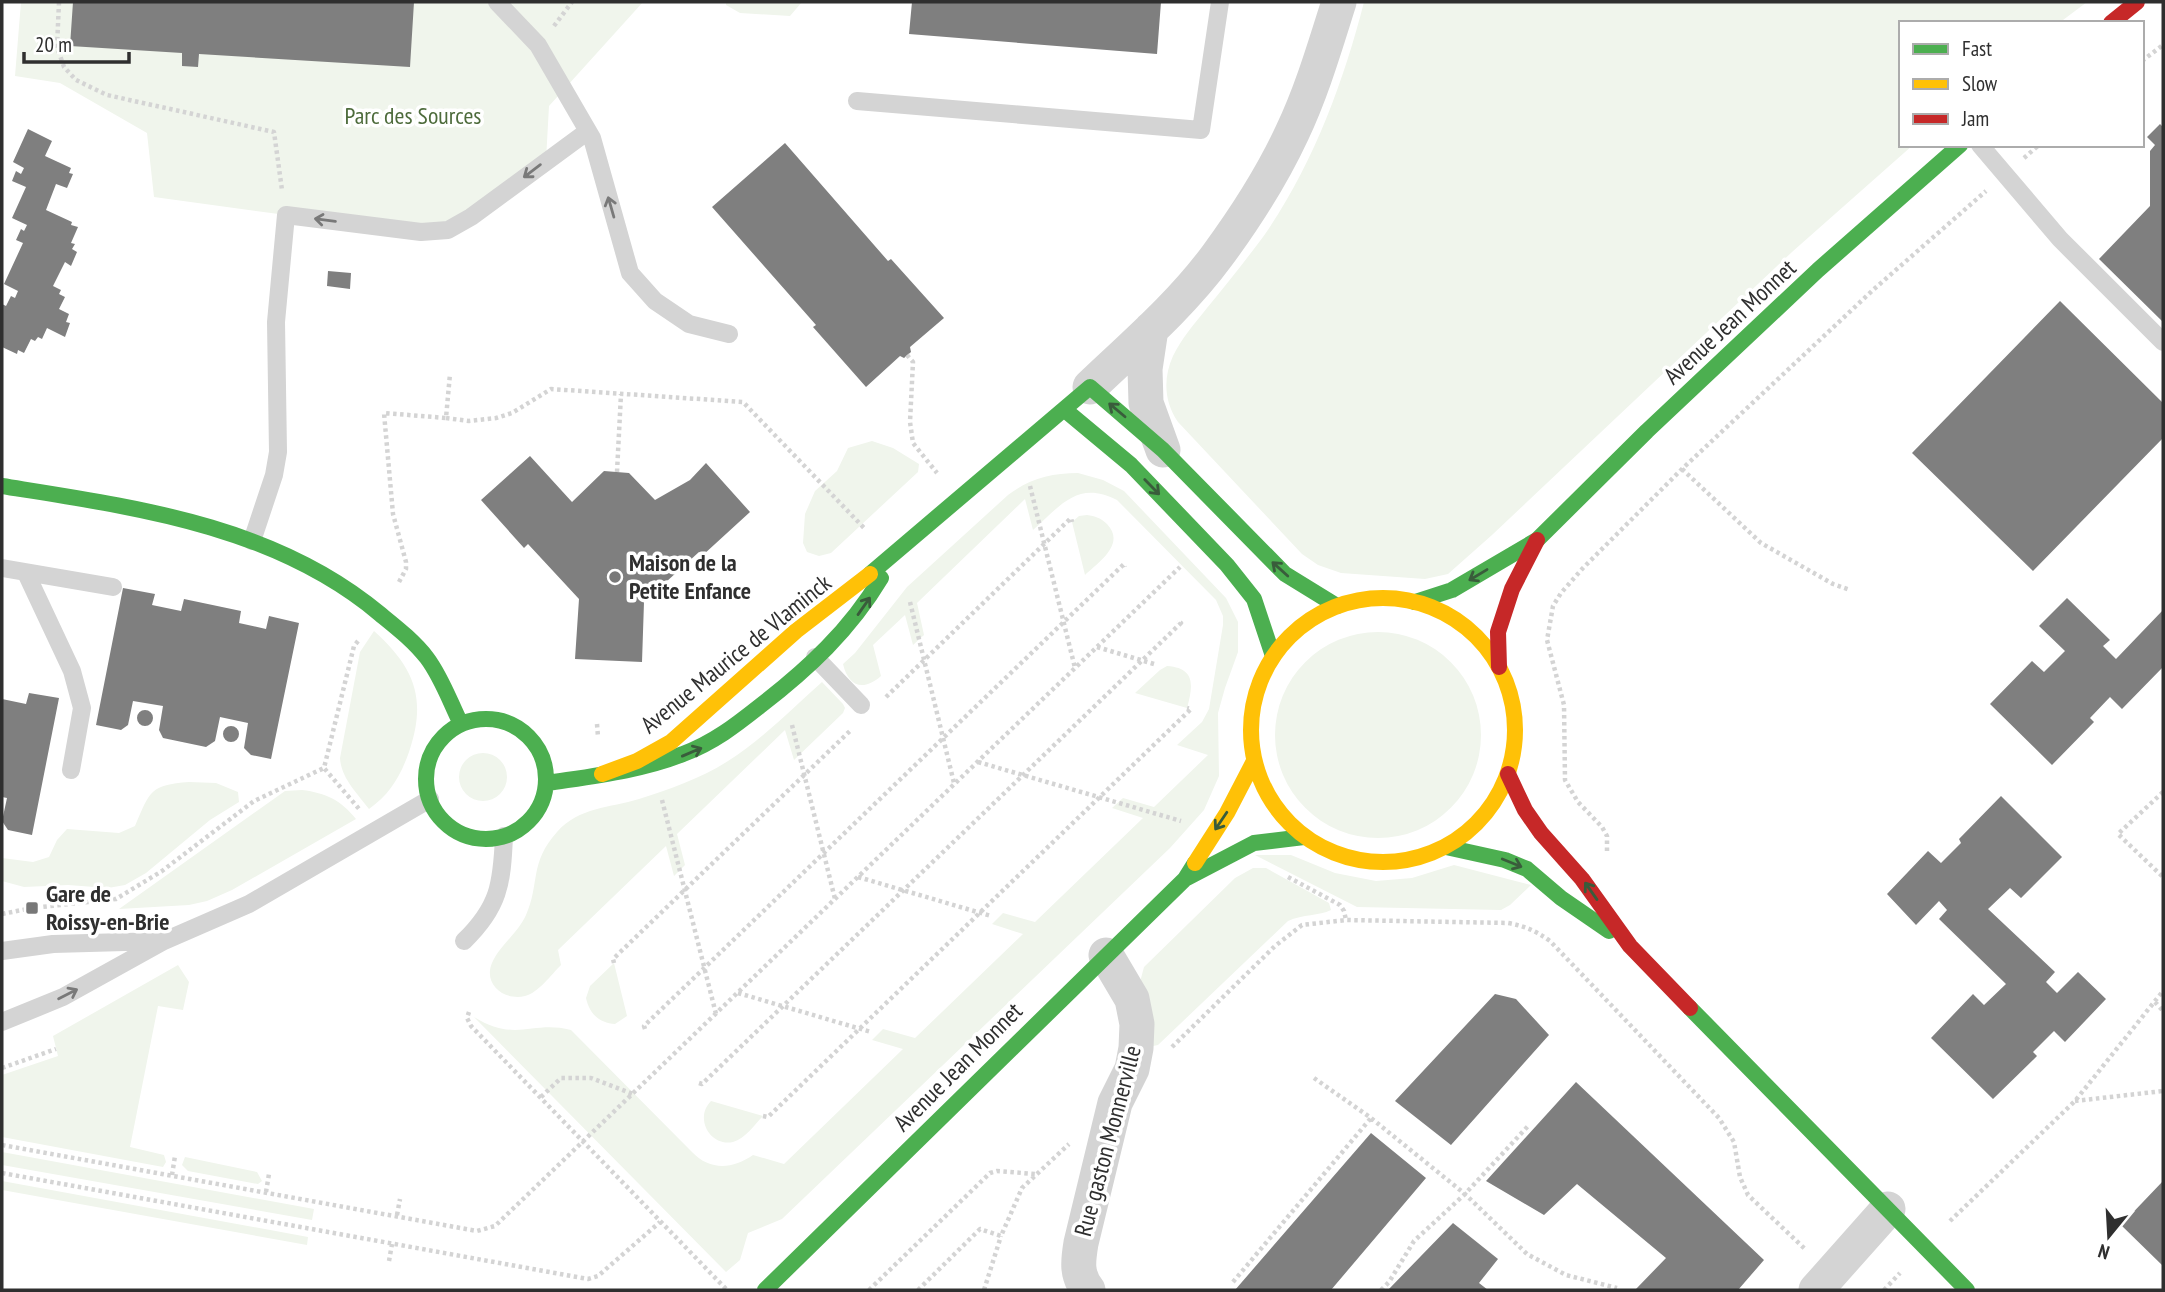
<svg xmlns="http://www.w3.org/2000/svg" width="2165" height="1292" viewBox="0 0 2165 1292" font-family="'PT Sans Narrow',sans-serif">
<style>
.green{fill:#f0f5ec}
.building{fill:#7f7f7f}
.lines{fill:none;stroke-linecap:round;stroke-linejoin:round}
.path{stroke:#d4d4d4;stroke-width:4.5;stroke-dasharray:3.5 3.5;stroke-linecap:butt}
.lane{stroke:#d4d4d4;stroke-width:18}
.street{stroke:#d4d4d4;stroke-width:35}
.fast{stroke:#4caf50;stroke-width:16}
.slow{stroke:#ffc107;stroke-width:16}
.jam{stroke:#c62828;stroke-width:16}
.oneway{stroke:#797979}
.oneway2{stroke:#395c3b}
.poi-dot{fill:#787878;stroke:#fff;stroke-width:2.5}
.labels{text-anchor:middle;stroke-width:7;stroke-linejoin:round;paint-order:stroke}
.park-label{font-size:24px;fill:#4d6b3b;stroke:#fff}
.street-label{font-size:24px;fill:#2f2f2f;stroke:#fff}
.poi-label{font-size:24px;font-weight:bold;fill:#2f2f2f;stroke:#fff;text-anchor:start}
</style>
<rect width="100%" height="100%" fill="#fff"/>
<path class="green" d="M21 2H643L549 106 546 160 454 228 286 215 154 197 147 133 60 83 15 76Z
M726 2H802L790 16 740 13 726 5Z
M1364 2H2087L2059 23H1901V145H1913L1792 252 1492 535 1448 574 1425 579 1341 573 1318 565 1302 554 1178 422C1164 402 1163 378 1173 356 1181 339 1195 323 1207 308 1226 285 1245 261 1263 237 1312 167 1343 84 1364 2Z
M872 441 893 448 919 464 918 472 831 553 819 556 807 552 803 543 805 514 815 491 837 471 848 448Z
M1078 473 1103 480 1124 491 1226 598 1238 622V652L1225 688 1218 713 1219 776 1204 810 1170 848 782 1219 748 1233 740 1260 726 1272 474 1017C516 1043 532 1020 571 1030L692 1152C710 1171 733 1169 753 1155L784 1164 903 1049 872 1040 883 1029 915 1038 1023 934 992 924 1003 913 1035 922 1143 818 1112 808 1123 798 1154 807 1208 755 1177 745 1202 722 1209 709 1223 625V616L1216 600 1117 500C1078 480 1061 505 1033 530L1025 499 917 603 924 635 913 645 905 615 873 645 881 676C863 692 848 686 843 664L855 653 907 587 1008 495C1029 479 1051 473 1078 473Z
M1087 515C1095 516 1101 518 1107 524 1126 544 1099 562 1085 575L1072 522 1079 516Z
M374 631C415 668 427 699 409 752 400 777 390 794 369 809 357 793 341 778 340 758L360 652Z
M1275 735a103 103 0 1 1 206 0a103 103 0 1 1-206 0Z
M1167 666C1196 668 1193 686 1187 708L1135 693 1160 670Z
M822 682 843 704 845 708 843 713 794 760 785 730 677 834 685 865 674 876 666 846 558 950 561 965C551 975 538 993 525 996 504 1001 483 984 492 963 500 945 518 933 526 915 540 884 529 863 557 832 579 807 610 808 639 799 668 790 702 778 728 761 759 742 794 707 822 682Z
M459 777a24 24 0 1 1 48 0a24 24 0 1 1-48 0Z
M189 782 216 783 238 792 239 802 210 820 146 873 125 885 108 888 68 885 24 887 2 881V858L33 862 49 857 57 840 67 829 119 833 135 826C150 791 150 785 189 782Z
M302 790C326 793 341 800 356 819L232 890 207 901 189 905 119 909 285 791Z
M1255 855H1291L1335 873 1376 881 1412 878 1454 865 1531 885 1510 905 1501 910 1357 907Z
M1253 868H1266L1329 903 1331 910C1319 916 1303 914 1288 921L1158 1045 1153 1046 1140 982 1144 967 1235 878Z
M614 963 627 1016 615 1024C599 1023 589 1013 586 998L590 986Z
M178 965 189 982 183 1010 158 1006 130 1147 164 1155 166 1162 163 1167 2 1137V1075L58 1056 53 1036Z
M711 1101 763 1116C755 1124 745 1139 733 1142 710 1147 694 1118 711 1101Z
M2 1152 314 1209 312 1220 2 1165Z
M185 1157 257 1172 262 1181 258 1184 188 1171 182 1165Z
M2 1181 308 1237 307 1245 2 1190Z"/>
<path class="building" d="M73 2H414L410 67 199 54 198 67 182 66V53L70 46Z
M912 2H1161L1157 54 909 34Z
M2160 124 2163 127V322L2099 259 2150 206V151L2155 145 2147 137Z
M28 129 52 141 45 156 71 168 69 173 73 174 67 188 56 184 46 210 72 222 71 225 78 227 71 243 75 244 72 249 77 252 71 266 65 262 53 286 61 290 59 294 65 297 59 309 69 314 66 322 70 323 65 337 47 328 42 339 38 337 35 341 31 339 24 353 18 350 17 354 2 347V304L6 306 11 296 15 298 18 291 4 284 23 243 16 240 21 229 24 231 27 225 12 218 26 187 12 181 16 171 21 174 24 168 13 162Z
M785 143 888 261 891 259 944 318 910 347 911 352 904 358 900 356 866 387 813 327 816 325 712 207Z
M328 271 351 273 350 289 327 286Z
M2060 301 2163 403V438L2033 571 1912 453Z
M530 456 572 502 604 471 629 473 655 500 690 480 706 463 750 512 703 555 699 552 644 602 642 662 575 659 579 599 528 544 524 548 481 500Z
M123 588 155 594 152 605 181 611 184 599 241 611 239 623 266 629 269 616 299 623 271 759 251 755 244 748 248 723 220 717 215 741 206 747 163 738 159 730 163 706 133 701 128 725 121 730 96 725Z
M2067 598 2110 640 2103 646 2116 659 2163 610V667L2122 709 2110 697 2090 718 2094 722 2052 765 1990 704 2032 661 2044 672 2065 651 2039 626Z
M29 693 59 698 32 835 8 830 2 821 7 798 2 797V699L26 704Z
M137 718a8 8 0 1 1 16 0a8 8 0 1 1-16 0Z
M223 734a8 8 0 1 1 16 0a8 8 0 1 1-16 0Z
M2001 796 2062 857 2021 898 2010 888 1988 909 2055 972 2046 982 2057 993 2078 972 2106 999 2065 1042 2054 1031 2033 1052 2037 1056 1993 1099 1931 1038 1973 994 1984 1005 2006 984 1939 919 1947 910 1939 901 1916 925 1887 894 1928 851 1941 863 1961 843 1959 839Z
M1495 994 1516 999 1549 1035 1451 1145 1395 1101Z
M1576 1082 1764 1260 1738 1290H1635L1666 1258 1577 1184 1544 1215 1486 1181Z
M1371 1133 1426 1178 1331 1290H1235Z
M2163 1181V1266L2121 1225Z
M1453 1223 1498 1259 1479 1283 1488 1290H1388Z"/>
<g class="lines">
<path class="path" d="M59 2 57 47 64 67 76 80 107 95 274 132 282 190
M554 26 572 2
M2142 61 2163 45
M2024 158 2039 145
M907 355 913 362 910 422 913 443 937 473
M446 418 469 421 496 418 512 413 551 389 743 402 866 530
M1682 469 1761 543 1833 584 1850 590
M617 472 621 394
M1030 486 1075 668
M399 582 406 569V562L393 514 384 413 446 418 450 374
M910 602 954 783
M358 641 354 646 324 768 360 810
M1097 647 1154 664
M886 697 1071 518 1072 522
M597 724 598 737
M792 725 835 899
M978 762 1181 821
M2163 792 2118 834 2163 877
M662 800 716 1014
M1607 851V836L1602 827 1578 802 1565 780 1564 705 1547 640 1553 606 1561 593 1583 568 1682 469 1873 290 1986 191
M858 877 991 916
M1288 877 1340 905 1344 911 1346 920
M2 914 32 908 116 899 162 871 254 801 324 768
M614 963 613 959 852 729
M738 993 871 1032
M2155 1002 2163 1011
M469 1012 467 1018 471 1026 727 1290
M645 1029 644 1026 1124 564 1125 567
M1172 1047 1275 946 1302 925 1346 920 1508 923C1525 926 1536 931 1550 941L1719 1118 1734 1142 1740 1177 1748 1195 1805 1249
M2 1068 56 1049
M1314 1078 1371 1118 1465 1194 1527 1254 1566 1275 1617 1288
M699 1083 702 1084 1181 623 1177 622
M541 1097 561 1078H591L633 1094
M2075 1101 2163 1091
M763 1116 768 1117 1191 709 1187 708
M2 1145 477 1231 495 1226 1180 567
M2 1173 588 1279 598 1276 660 1222
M172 1175 175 1156
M266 1192 269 1174
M397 1215 400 1199
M1950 1221 2075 1101 2163 991
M389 1261 392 1244
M1233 1282 1371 1118
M869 1290 990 1173 997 1171 1035 1174
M918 1290 980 1229 1001 1236 1022 1188 1069 1144
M984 1290 1001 1236
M1381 1290 1389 1282 1414 1241 1465 1194 1529 1125
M1884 1290 1900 1273"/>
<path class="lane" d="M497 2 538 45 592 138 630 273 655 301 689 324 729 334
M857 101 1201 130 1220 2
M1980 145 2060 239 2163 342
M252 541 274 475 278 452 276 322 286 215 421 232 448 230 471 217 588 131
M2 568 113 587
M26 573 72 671 82 708 71 770
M815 657 861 705
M464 941C499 907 502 884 504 836
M2 951 53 944 161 941
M2 1022 63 997 164 941 249 904 430 799"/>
<path class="street" d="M1151 329 1145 369 1146 403 1163 450
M1090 387C1133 346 1181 305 1217 256 1245 218 1272 176 1292 133 1312 91 1325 46 1339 2
M1088 1290C1076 1275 1078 1261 1081 1243L1115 1103 1132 1069 1136 1048 1137 1024 1132 999 1106 955
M1816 1290 1888 1209"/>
<path class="fast" d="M1065 410 1131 465 1227 565 1254 599 1273 656
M2 486C134 507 274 525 380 614 396 627 414 641 427 658 442 678 450 702 461 724
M870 574 1090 387 1163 450 1285 574 1337 606
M1415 602 1452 590 1537 540 1647 431 1818 270 1960 145
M426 779a60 60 0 1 1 120 0a60 60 0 1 1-120 0Z
M547 783C593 776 640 771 683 754 713 743 736 725 760 706 808 669 850 630 881 578
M1446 847 1505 860 1527 869 1561 898 1609 931
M1187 878 1254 843 1304 837
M1690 1008 1967 1290
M765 1290 1185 879 1195 863"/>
<path class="slow" d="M1251 730a132 132 0 1 1 264 0a132 132 0 1 1-264 0Z
M602 774 637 761 671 742 796 631 870 574
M1195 863 1227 813 1254 761"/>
<path class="jam" d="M2111 23 2137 2
M1499 667 1498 632 1512 589 1537 540
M1508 774 1525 810 1541 833 1582 879 1630 946 1690 1008"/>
</g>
<defs><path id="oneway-shaft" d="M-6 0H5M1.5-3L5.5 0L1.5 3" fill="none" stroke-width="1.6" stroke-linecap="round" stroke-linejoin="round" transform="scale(1.75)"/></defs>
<g class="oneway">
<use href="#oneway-shaft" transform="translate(532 171) rotate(143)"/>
<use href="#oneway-shaft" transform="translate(611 207) rotate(-106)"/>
<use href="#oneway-shaft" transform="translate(325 220) rotate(-173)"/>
<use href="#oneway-shaft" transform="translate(68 994) rotate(-27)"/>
</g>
<g class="oneway2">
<use href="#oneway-shaft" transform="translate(1117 410) rotate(-140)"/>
<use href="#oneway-shaft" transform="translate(1152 487) rotate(46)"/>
<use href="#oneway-shaft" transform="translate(1280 569) rotate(-138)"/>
<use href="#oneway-shaft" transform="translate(1478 575) rotate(149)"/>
<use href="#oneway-shaft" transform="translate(864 606) rotate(-55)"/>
<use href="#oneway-shaft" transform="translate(692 752) rotate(-23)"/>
<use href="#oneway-shaft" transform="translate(1221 821) rotate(124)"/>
<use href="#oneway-shaft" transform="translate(1512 863) rotate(22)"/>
<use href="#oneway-shaft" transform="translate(1591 891) rotate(-125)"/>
</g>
<g class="poi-dot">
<circle cx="615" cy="577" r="7"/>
<rect x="25" y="901" width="14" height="14" rx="3.5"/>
</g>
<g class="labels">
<g class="park-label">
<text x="413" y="124">Parc des Sources</text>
</g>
<g class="street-label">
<text transform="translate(1730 322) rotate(-43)" y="8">Avenue Jean Monnet</text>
<text transform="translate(736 654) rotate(-39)" y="8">Avenue Maurice de Vlaminck</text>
<text transform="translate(958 1067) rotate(-45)" y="8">Avenue Jean Monnet</text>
<text transform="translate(1108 1141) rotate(-75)" y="8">Rue gaston Monnerville</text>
</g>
<g class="poi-label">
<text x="629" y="571">Maison de la<tspan x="629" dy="28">Petite Enfance</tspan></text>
<text x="46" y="902">Gare de<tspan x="46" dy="28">Roissy-en-Brie</tspan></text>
</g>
</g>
<rect width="2165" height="1292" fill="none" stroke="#2f2f2f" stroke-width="7"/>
<rect x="1899" y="21" width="245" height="126" fill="#ffffff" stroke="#acacac" stroke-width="2"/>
<rect x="1913" y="44" width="35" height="10" fill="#4caf50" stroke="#acacac" stroke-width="2"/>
<text x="1962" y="56" font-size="21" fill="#2f2f2f">Fast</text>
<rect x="1913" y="79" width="35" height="10" fill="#ffc107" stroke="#acacac" stroke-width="2"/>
<text x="1962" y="91" font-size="21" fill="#2f2f2f">Slow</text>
<rect x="1913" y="114" width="35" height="10" fill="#c62828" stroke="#acacac" stroke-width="2"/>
<text x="1962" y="126" font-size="21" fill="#2f2f2f">Jam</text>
<g transform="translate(2109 1236) rotate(198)" stroke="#ffffff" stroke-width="5" paint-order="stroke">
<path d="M0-5L12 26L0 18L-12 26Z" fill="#2f2f2f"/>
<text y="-10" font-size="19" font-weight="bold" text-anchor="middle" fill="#2f2f2f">N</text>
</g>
<path d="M24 52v10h105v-10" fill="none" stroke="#2f2f2f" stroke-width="3.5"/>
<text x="35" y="52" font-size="21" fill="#2f2f2f" stroke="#ffffff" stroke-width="5" paint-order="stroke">20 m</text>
</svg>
